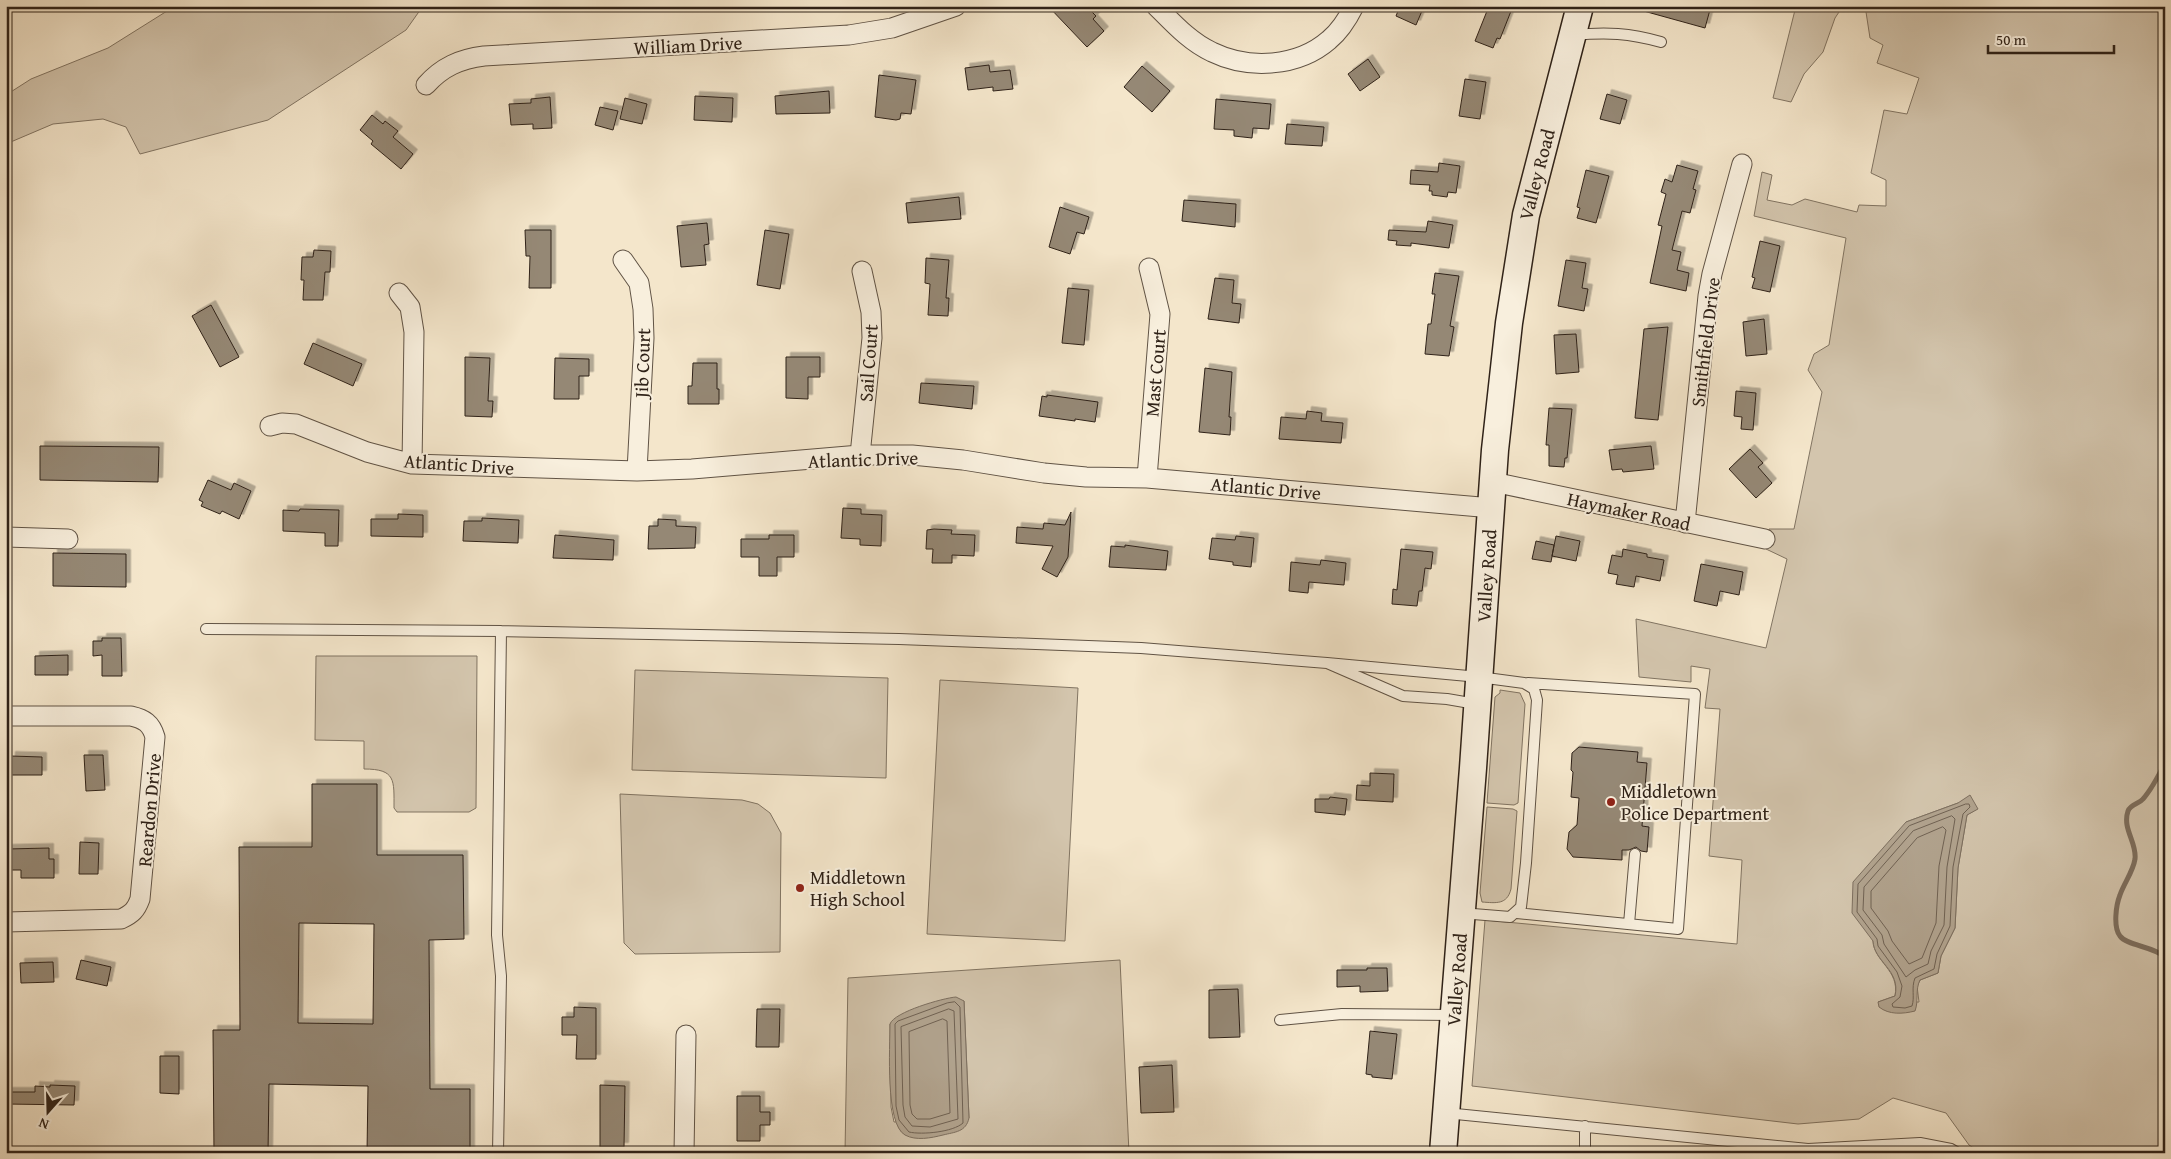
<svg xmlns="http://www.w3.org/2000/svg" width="2171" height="1159" viewBox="0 0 2171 1159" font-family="'Gentium Book Plus',serif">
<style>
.green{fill:#d3c5ad;stroke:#817462;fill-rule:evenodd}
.water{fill:#b1a38e;stroke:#7d6f5f}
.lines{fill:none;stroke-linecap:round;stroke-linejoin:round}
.shore{stroke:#706253;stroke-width:1}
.stream{stroke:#7d6f5f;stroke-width:5}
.building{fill:#958875;stroke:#2f2218;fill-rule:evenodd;filter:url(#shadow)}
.lane-casing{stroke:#605345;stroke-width:12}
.street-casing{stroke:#605345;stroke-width:21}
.secondary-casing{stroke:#2f2218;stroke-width:29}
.lane{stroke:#f8efdd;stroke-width:10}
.street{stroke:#f8efdd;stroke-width:19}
.secondary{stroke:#f8efdd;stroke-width:26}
.poi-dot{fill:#8f2418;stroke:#f8efdd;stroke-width:2}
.labels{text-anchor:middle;stroke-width:4;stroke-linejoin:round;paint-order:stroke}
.street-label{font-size:19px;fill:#2f2218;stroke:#f8efdd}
.poi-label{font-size:19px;fill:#2f2218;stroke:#f8efdd;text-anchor:start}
</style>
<defs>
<filter id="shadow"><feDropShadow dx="4.5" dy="-4.5" stdDeviation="0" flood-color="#0004"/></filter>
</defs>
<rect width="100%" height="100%" fill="#f4e6cb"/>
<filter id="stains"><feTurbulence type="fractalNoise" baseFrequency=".004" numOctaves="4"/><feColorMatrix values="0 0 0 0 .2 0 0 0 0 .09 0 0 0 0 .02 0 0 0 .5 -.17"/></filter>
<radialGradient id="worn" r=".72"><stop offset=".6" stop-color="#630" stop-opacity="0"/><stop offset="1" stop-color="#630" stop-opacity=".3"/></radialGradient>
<path class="green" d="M175 6H423L406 30 268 120 140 154 126 127 103 119 53 124 6 144V95L31 79 108 48Z
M1796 6H1843L1835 18 1823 52 1804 74 1791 102 1773 98Z
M1862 6H2165V1153H1981L1969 1145 1946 1113 1893 1098 1859 1119 1798 1124 1472 1086 1485 920 1737 944 1742 860 1709 856 1720 709 1705 708 1710 669 1691 666V682L1639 677 1636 619 1766 648 1787 559 1766 549 1769 529H1794L1822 392 1808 370 1814 354 1829 345 1846 238 1754 216 1762 172 1772 175 1767 200 1792 205 1805 199 1857 212 1859 205 1886 206V180L1871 173 1884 110 1907 114 1919 78 1877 63 1883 45 1870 38 1866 12ZM1958 803 1977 809 1967 815 1958 868 1955 928 1941 956 1938 973 1920 980 1917 986 1919 1002H1878L1895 996C1900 970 1874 962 1873 941L1906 822Z
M316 656H477L476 808 469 812H397L394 808C394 780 396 769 364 769V741L315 740Z
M635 670 888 678 886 778 632 770Z
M940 680 1078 688 1065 941 927 934Z
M1500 690 1520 693 1525 704 1518 803 1514 805 1487 803 1495 697 1500 693Z
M620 794 742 800 758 804 770 813 781 833 780 952 635 954 624 943Z
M1487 807 1513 809 1517 811 1511 889C1507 905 1496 903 1482 902L1480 893Z
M1120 960 1129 1153H845L848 978ZM964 1001 969 1118 894 1122 891 1107 890 1024Z"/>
<path class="water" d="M1970 795 1978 809 1967 815 1958 868 1955 928 1941 956 1938 973 1920 980C1915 990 1919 1000 1915 1011 1903 1014 1889 1015 1879 1007L1878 1002 1895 996C1901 970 1874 962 1873 941L1852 913 1853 882 1906 822 1958 803Z
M956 997 964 1001 969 1118C966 1132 955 1132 943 1135 931 1138 916 1141 905 1135 885 1124 890 1047 890 1024 894 1012 943 998 956 997Z"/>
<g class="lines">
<path class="shore" d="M1966 804H1969L1970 807 1963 814 1953 867 1950 926 1937 954 1934 969 1915 978C1911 988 1915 997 1912 1006L1905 1008 1893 1007 1892 1004 1900 997 1902 986 1897 972 1878 946 1877 939 1857 912 1858 884 1909 826Z
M1952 816 1955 819 1947 867 1944 925 1931 951 1928 964 1915 970 1906 977 1884 944 1882 935 1863 910 1864 887 1913 831Z
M1943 827 1946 830 1939 866 1936 923 1922 958 1909 964 1892 941 1888 931 1871 908V891L1917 838Z
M955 1002 960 1007 963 1123C953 1132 922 1135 909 1132L899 1120 896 1106 895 1024 898 1021 947 1003Z
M949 1009 954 1011 958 1119 930 1127 912 1126 905 1117 903 1105 901 1027Z
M943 1019 947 1021 950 1113 930 1119H917L912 1114 910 1105 909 1032Z"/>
<path class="stream" d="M2165 763C2159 775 2152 789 2143 799 2139 804 2131 804 2128 811 2122 829 2137 842 2135 859 2133 872 2124 883 2120 895 2116 905 2113 927 2120 936 2127 946 2153 946 2165 957"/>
</g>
<path class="building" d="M1048 6H1086L1096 16 1093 19 1104 31 1087 47Z
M1400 6H1424L1416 25 1396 16Z
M1489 6H1513L1500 39 1497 38 1493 48 1475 41Z
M1641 6H1711L1705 28 1640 10Z
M1368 59 1380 77 1360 91 1348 74Z
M989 65 990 72 1010 70 1013 89 993 91V87L968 90 965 68Z
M1142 66 1170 91 1152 112 1124 87Z
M879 75 916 80 911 114 901 113 900 119 896 120 875 117Z
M1465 79 1486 82 1480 119 1459 116Z
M829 91 830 113 776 114 775 96Z
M1607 94 1627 100 1620 124 1600 119Z
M695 96 733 98 732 122 694 120Z
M550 97 552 128 533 129V124L511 125 509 104 531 103V99Z
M625 98 647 104 642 124 620 119Z
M1216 99 1271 104 1269 129 1253 128 1252 138 1234 136V130L1214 129Z
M600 107 618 111 613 130 595 125Z
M372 115 383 124 385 121 398 131 393 137 413 154 401 169 371 144 373 141 360 130Z
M1287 124 1324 127 1322 146 1285 144Z
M1439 163 1460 166 1456 193 1448 192 1447 197 1432 195V191H1429L1430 185 1410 184 1411 170 1438 172Z
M1677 165 1698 171 1693 189 1696 190 1690 213 1682 211 1672 250 1681 252 1677 270 1689 273 1686 291 1650 283 1662 226 1658 225 1666 194 1661 192 1665 179 1672 182Z
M1586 170 1609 176 1596 223 1577 218 1580 208 1577 207Z
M959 197 961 219 908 223 906 203Z
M1184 200 1236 204 1235 227 1182 221Z
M1060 207 1089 217 1084 234 1077 232 1070 254 1049 247Z
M1428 221 1453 225 1449 248 1411 243V246L1396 245 1397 241 1388 240 1389 230 1426 232Z
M707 223 709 244 704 245 706 265 681 267 677 226Z
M525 230H551V288H529L530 256H526Z
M765 230 789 234 780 289 757 285Z
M1760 241 1780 246 1770 292 1752 288 1755 278 1752 277Z
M314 250 331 251 330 272H325L323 300H303L304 280H301L302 257H313Z
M926 258 949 260 946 298H949L948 316 928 315 930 284 925 283Z
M1566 260 1586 263 1582 288 1588 289 1584 311 1558 306Z
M1435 273 1459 276 1450 326 1454 327 1449 356 1425 354 1428 324H1431L1435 294H1432Z
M1215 278 1234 280 1232 303 1241 304 1239 323 1208 319Z
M1068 288 1089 290 1084 345 1062 343Z
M211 305 239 357 220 367 192 316Z
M1764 319 1767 354 1746 356 1743 322Z
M1668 327 1658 420 1635 418 1644 329Z
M1576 334 1579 372 1556 374 1554 335Z
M313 343 362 364 353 386 304 364Z
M465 357 490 358 488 401H493L492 417 465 416Z
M786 357H820V377H808V399L786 398Z
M555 358 589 359V376H579V399H554Z
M693 363H717V389H719V404H688V386H692Z
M1205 368 1232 372 1229 417H1231L1230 435 1199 432Z
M921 383 974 386 972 409 919 403Z
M1736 391 1756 393 1753 430 1741 429 1742 417 1734 416Z
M1047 395 1098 402 1095 422 1075 419V421L1039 416 1042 396 1047 397Z
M1549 408 1572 409 1567 458H1565L1564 467 1549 466V445H1546Z
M1307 411 1322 413 1321 421 1343 423 1341 443 1279 439 1281 417 1306 419Z
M40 446 159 447 158 482 40 480Z
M1651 446 1654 469 1623 472 1622 469 1612 470 1609 450Z
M1750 449 1763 463 1758 467 1772 483 1756 498 1729 469Z
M208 480 231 490 234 483 251 491 239 519 222 511 220 514 201 506 203 502 199 500Z
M843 508 861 509V514L882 515 881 546 860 545V539L841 538Z
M300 509 339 510 338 546H325V533L283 531V510L299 511Z
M1071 512 1068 557 1057 577 1042 569 1053 546 1016 543 1017 527 1043 529 1044 523 1065 525Z
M398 514 423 515V537L371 536V519H398Z
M482 518 519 520 518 543 463 541 464 521H482Z
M658 519 676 520V526L696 527 695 548 648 549 649 526H658Z
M934 529 952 530 951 534 975 535 974 556 952 555V563H932L933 549H926L927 530Z
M555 535 614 540 613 560 553 558Z
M769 535H794V557H777V576H759V557H741V539H769Z
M1236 536 1254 538 1251 567 1233 565V562L1209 559 1212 538 1235 540Z
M1556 536 1580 541 1576 561 1552 556Z
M1536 541 1554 545 1551 562 1532 559Z
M1125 545 1168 551 1166 570 1109 567 1111 546 1125 547Z
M1401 549 1433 552 1431 569 1425 568 1422 591H1419L1417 606 1392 604 1393 589 1397 590Z
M1623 549 1647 554V557L1664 560 1660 581 1636 576 1634 587 1616 584 1618 575 1608 573 1612 555 1622 557Z
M53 553 126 554V587L53 586Z
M1321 560 1346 563 1344 585 1309 582 1308 593 1289 591 1291 562 1320 565Z
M1701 564 1743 572 1739 595 1720 591 1717 606 1694 601Z
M102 638H121L122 676H102V655L93 656V641H102Z
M68 655V675H35V656Z
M1579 747 1638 752 1637 762 1647 763 1642 826 1649 827 1647 852 1641 851 1636 847 1629 850H1622V860L1573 857 1567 849 1569 832 1577 825 1579 798 1571 797 1573 772 1571 770 1572 753Z
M84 755H103L105 790 86 791Z
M11 756 42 757V775H10Z
M1370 773 1394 774 1393 802 1356 800 1357 785 1370 786Z
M312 784H377V855H463L464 939 429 940 430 1089H470V1153H367L368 1086 269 1084 268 1153H214L213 1030H240L239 847H312ZM299 923 374 924 373 1024 298 1023Z
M1330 797 1347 799 1345 815 1315 812V799H1329Z
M80 842 99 843 98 874H79Z
M49 848V859H54V878H21V870H7V849Z
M81 960 111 967 107 986 76 979Z
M53 962 54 982 21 983 20 963Z
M1367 968H1387L1388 991 1360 992V986L1337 987V970H1367Z
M1238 989 1240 1037 1209 1038V990Z
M574 1007 596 1008V1059H576L577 1035H562V1017H574Z
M757 1009H780L779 1047H756Z
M1370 1031 1397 1034 1392 1079 1372 1077V1075L1366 1074Z
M160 1056H179V1094L160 1093Z
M1172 1065 1174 1112 1141 1113 1139 1067Z
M50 1085 75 1086 74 1105 6 1104V1092H35V1086L50 1087Z
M600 1085 625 1086 624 1147H600Z
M737 1096H760V1112H770V1125H760V1141H737Z"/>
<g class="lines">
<defs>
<path id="lane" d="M1574 35C1607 32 1629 33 1661 42
M206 629 501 631 899 639 1141 648 1327 663
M1461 913 1510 917 1521 907 1526 863 1537 700 1534 689 1524 683 1479 677 1327 663 1403 696 1447 699 1476 704
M1517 913 1678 929 1695 694 1528 683
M1629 924 1635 854
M1280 1020 1342 1014 1453 1015
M1446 1113 1808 1149 1920 1143 1951 1149 1958 1153
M498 1153 501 976 497 935 501 631
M1585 1153V1126"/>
<path id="street" d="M1156 6C1173 23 1190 42 1212 52 1249 70 1298 67 1329 40 1340 31 1348 18 1354 6
M426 85C442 67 460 59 484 56L849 35 892 28 956 6
M623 260 639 283 643 309 644 338 637 471
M399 293 410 307 414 332 412 464
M270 426 282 423 296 424 367 452 412 464 637 471 692 469 860 455H912L963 460 1044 473 1086 477 1147 478 1492 508
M860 455 872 338 871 312 862 271
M1147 478 1160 314 1149 268
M1493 482 1765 539
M1685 523 1708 296 1712 274 1742 164
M6 537 68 539
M6 716H131C144 719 151 723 155 737L140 899C136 910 132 914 121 919L6 922
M684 1153 686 1035"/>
<g id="secondary">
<path id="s1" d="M1443 1153 1473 768 1495 450 1509 323 1526 215 1580 6"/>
</g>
</defs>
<use href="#lane" class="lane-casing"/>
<use href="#street" class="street-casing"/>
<use href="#secondary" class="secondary-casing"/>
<use href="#lane" class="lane"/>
<use href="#street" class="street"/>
<use href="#secondary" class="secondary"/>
</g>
<g class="poi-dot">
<circle cx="1611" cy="802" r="5"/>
<circle cx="800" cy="888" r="5"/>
</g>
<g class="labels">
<g class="street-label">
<text transform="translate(688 45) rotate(-3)" y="7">William Drive</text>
<text dy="7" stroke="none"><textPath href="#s1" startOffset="984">Valley Road</textPath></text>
<text transform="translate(1705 342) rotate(-83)" y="7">Smithfield Drive</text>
<text transform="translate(642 363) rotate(-88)" y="7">Jib Court</text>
<text transform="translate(868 363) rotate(-86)" y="7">Sail Court</text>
<text transform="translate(1155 373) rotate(-85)" y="7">Mast Court</text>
<text transform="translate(863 459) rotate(-2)" y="7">Atlantic Drive</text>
<text transform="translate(459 464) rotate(4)" y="7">Atlantic Drive</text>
<text transform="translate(1266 488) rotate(5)" y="7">Atlantic Drive</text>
<text transform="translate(1629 511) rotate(12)" y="7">Haymaker Road</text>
<text dy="7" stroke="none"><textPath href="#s1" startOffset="579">Valley Road</textPath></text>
<text transform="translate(149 810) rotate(-85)" y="7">Reardon Drive</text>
<text dy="7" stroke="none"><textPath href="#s1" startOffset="174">Valley Road</textPath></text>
</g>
<g class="poi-label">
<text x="1621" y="798">Middletown<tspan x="1621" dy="22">Police Department</tspan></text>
<text x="810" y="884">Middletown<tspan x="810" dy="22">High School</tspan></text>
</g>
</g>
<rect width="2171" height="1159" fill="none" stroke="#f4e6cb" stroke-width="25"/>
<rect x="8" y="8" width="2156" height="1144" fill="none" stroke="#2f2218" stroke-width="2.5"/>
<rect x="12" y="12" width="2146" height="1134" fill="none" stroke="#2f2218"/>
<g transform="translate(48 1112) rotate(200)" stroke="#f8efdd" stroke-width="4" paint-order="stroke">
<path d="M0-4L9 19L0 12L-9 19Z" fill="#2f2218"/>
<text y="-8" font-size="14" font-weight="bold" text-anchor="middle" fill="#2f2218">N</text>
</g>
<path d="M1988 45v8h126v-8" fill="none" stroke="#2f2218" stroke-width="2.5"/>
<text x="1996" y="45" font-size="15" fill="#2f2218" stroke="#f8efdd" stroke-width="4" paint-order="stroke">50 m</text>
<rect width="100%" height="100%" filter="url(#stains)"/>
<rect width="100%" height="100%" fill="url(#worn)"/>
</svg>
